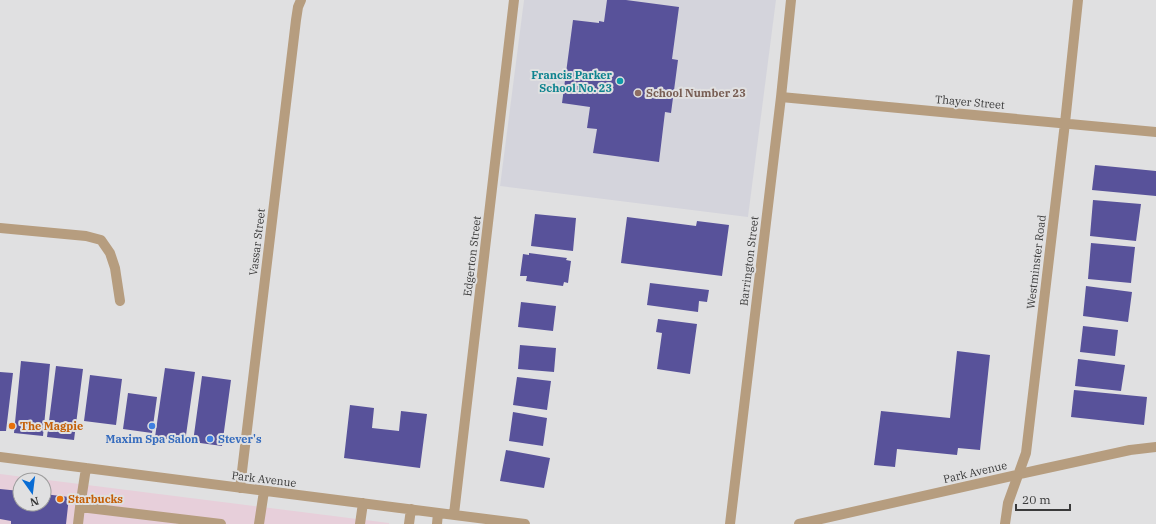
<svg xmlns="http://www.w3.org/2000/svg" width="1156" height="524" viewBox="0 0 1156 524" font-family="'IBM Plex Serif',serif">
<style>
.commercial{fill:#e7cfda;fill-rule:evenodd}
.built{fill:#d4d4dc}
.building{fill:#58529a}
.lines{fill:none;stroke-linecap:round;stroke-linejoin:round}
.minor{stroke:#b69d7f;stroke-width:10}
.culture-dot{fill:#0f9aa8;stroke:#e0e0e1;stroke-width:1.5}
.education-dot{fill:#8d6e63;stroke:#e0e0e1;stroke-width:1.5}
.food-dot{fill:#e8710a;stroke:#e0e0e1;stroke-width:1.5}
.shop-dot{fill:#3f7fe0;stroke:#e0e0e1;stroke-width:1.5}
.labels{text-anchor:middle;stroke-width:4;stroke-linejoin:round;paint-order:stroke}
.culture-label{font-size:11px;font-weight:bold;fill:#0d838f;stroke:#e0e0e1;text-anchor:end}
.education-label{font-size:11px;font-weight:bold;fill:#785e54;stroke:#e0e0e1;text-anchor:start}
.street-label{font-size:11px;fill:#3a3a3a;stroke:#e0e0e1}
.food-label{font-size:11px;font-weight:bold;fill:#c56008;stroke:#e0e0e1;text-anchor:start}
.shop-label{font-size:11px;font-weight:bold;fill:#366cbe;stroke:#e0e0e1}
</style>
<rect width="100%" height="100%" fill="#e0e0e1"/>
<path class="commercial" d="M0 474 389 523V524H0ZM20 480H44V504H20Z"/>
<path class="built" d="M524 0H776L748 217 500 186Z"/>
<path class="building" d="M607 0H626L679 7 672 59 678 60 671 113 665 112 659 162 593 153 597 129 587 128 590 107 562 103 573 20 599 23V21L604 22Z
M1095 165 1156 171V196L1092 190Z
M1093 200 1141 204 1136 241 1090 236Z
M535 214 576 218 573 251 531 246Z
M627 217 696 226 697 221 729 225 722 276 621 263Z
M1091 243 1135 247 1131 283 1088 279Z
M529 253 567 258 566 260 571 261 568 283 564 282 563 286 526 281 527 276H520L523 254 529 255Z
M650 283 709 290 707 302 699 301 698 312 647 305Z
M1086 286 1132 292 1128 322 1083 316Z
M521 302 556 306 553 331 518 327Z
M658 319 697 324 690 374 657 369 662 333 656 332Z
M1083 326 1118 330 1115 356 1080 352Z
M520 345 556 348 554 372 518 369Z
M957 351 990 355 980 450 958 448 957 455 897 449 895 467 874 465 881 411 950 418Z
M1078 359 1125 365 1121 391 1075 386Z
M21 361 50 364 43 436 14 433Z
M56 366 83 369 74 440 47 437Z
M165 368 195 372 185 442 155 437Z
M0 372 13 373 6 431H0Z
M90 375 122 379 116 425 84 421Z
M202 376 231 380 222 446 193 442Z
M517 377 551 381 547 410 513 405Z
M1074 390 1147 397 1144 425 1071 417Z
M128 393 157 397 152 433 123 429Z
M350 405 374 408 372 428 399 431 401 411 427 414 420 468 344 458Z
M513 412 547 418 543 446 509 441Z
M506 450 550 458 544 488 500 481Z
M0 489 20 491V504H44V494L69 497 66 524H11V521L0 519Z"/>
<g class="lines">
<path class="minor" d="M781 97 1156 132
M0 228 86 236 101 240 110 253 115 268 120 301
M0 457 525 524
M86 468 80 507 221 524
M240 488 296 20 298 7 301 0
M454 514 514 0
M78 524 80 507
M259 524 264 491
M360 524 363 503
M409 524 411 509
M437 524 438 513
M730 524 781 97 791 0
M799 524 1038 470 1130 450 1156 447
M1005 524 1008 503 1026 453 1065 123 1078 0"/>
</g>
<circle class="culture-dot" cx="620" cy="81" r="4"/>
<circle class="education-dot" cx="638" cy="93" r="4"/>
<g class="food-dot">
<circle cx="12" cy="426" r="4"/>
<circle cx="60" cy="499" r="4"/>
</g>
<g class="shop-dot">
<circle cx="152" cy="426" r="4"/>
<circle cx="210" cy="439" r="4"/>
</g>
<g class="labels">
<g class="culture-label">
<text x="612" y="79">Francis Parker<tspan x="612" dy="13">School No. 23</tspan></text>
</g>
<g class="education-label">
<text x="646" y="97">School Number 23</text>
</g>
<g class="street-label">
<text transform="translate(970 102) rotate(5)" y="4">Thayer Street</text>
<text transform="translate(257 242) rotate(-83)" y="4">Vassar Street</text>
<text transform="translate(472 256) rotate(-83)" y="4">Edgerton Street</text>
<text transform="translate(749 261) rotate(-83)" y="4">Barrington Street</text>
<text transform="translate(1036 262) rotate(-83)" y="4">Westminster Road</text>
<text transform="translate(975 472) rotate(-13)" y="4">Park Avenue</text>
<text transform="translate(264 479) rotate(7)" y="4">Park Avenue</text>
</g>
<g class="food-label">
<text x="20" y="430">The Magpie</text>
<text x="68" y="503">Starbucks</text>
</g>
<g class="shop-label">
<text x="152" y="443">Maxim Spa Salon</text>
<text x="218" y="443" text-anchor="start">Stever's</text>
</g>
</g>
<g transform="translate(32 492) rotate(166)"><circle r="19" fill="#e0e0e1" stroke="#9e9e9e"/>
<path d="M0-3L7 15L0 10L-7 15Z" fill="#086cd4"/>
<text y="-6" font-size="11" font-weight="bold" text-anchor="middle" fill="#3a3a3a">N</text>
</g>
<path d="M1016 504v6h54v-6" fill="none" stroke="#3a3a3a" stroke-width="2"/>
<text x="1022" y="504" font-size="12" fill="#3a3a3a" stroke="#e0e0e1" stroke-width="3" paint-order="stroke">20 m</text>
</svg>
